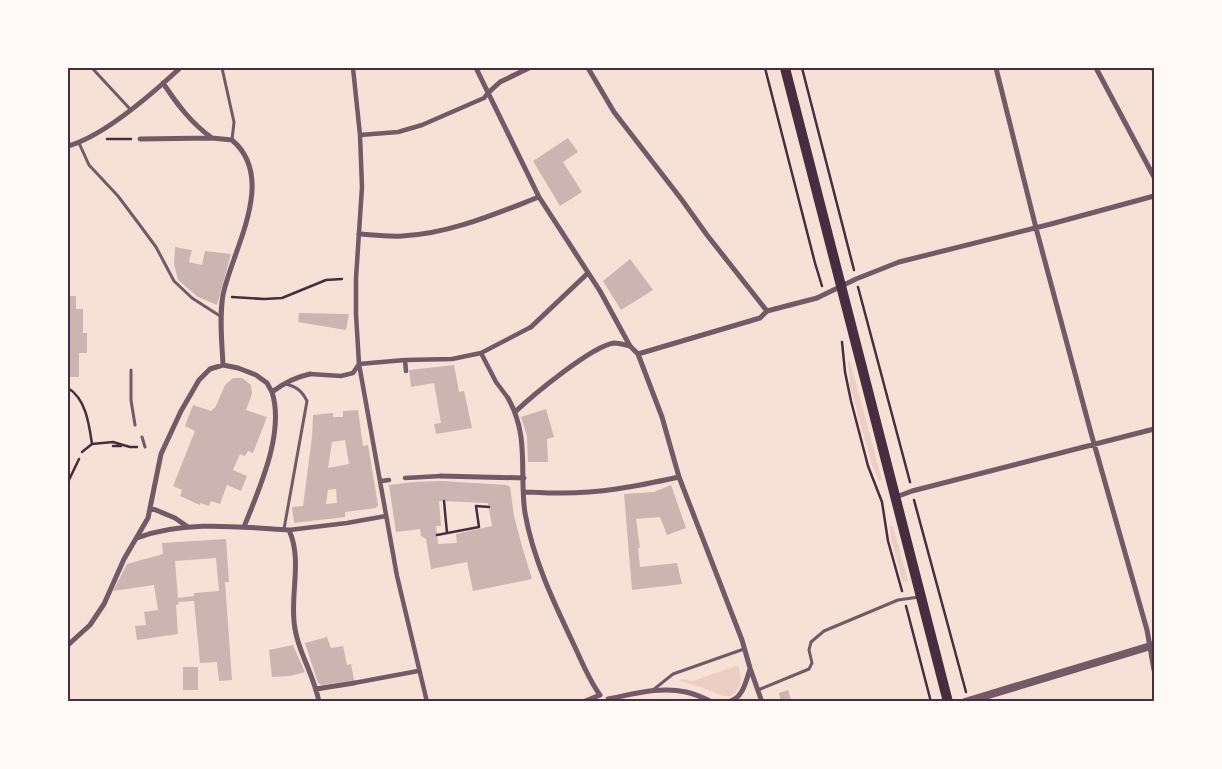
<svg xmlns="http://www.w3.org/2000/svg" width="1222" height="769" viewBox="0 0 1222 769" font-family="'Space Grotesk',sans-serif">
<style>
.green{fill:#ebcfc5}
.building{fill:#ccb4b1;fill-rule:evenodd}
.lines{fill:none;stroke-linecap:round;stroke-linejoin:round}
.path{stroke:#4a2c40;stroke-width:2.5}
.service{stroke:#755966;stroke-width:3}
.pedestrian{stroke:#755966;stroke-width:4.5}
.minor{stroke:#755966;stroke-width:5}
.tertiary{stroke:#755966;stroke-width:8}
.primary{stroke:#4a2c40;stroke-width:10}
.rail{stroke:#8f747c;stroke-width:4}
.neatline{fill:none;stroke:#4a2c40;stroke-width:2}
</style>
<rect width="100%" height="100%" fill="#f7e1d7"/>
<path class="green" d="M850 361 882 480 879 481 872 465 850 386 848 362Z
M890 526H893L908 581 903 582 891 540Z
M736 666 739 667 741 679 740 685 736 692 731 696H723L701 687 680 681 681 679 693 681Z"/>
<path class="building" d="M568 138 578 152 563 162 582 192 560 206 533 161Z
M175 247 192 250 189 262 202 265 205 251 231 254 217 305 198 297 178 280 174 264Z
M630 259 653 290 621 310 603 281Z
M68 296H76V309H83V333H87V353H79V377H68Z
M299 313 349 314 346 330 298 322Z
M454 365 459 392 464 391 472 428 436 434 434 424 441 423 434 383 411 387 409 370Z
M233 378H242L251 385 252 394 246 410 267 417 253 453 248 451 245 456 240 454 233 470 247 476 241 491 227 485 220 504 211 501 209 506 200 503V505L180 496 182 490 173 486 195 431 185 426 193 405 211 411 214 408H215L225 385Z
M546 409 554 437 547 439 548 462H528L527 436 521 417Z
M358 410 363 446 368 445 378 505 376 508 345 512V517L294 523 292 507 303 506 312 437 313 415 333 413V417H343V411ZM345 440 349 464 328 468 332 442ZM336 489 337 503 326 504 328 490Z
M442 481 507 485 510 487 514 516 521 543 532 579 473 591 467 562 431 569 426 539 421 536 420 529 396 532 389 485 413 482ZM439 501 488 503 492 526 456 534 457 543 438 544 436 526H441Z
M671 485 686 528 667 535 660 517 636 519 640 548H638L640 567 677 563 682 584 632 590 624 494 654 492Z
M226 539 229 582H225L232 680 219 681 217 662 200 663 194 601 178 602 179 604 176 605 178 634 137 640 135 626 146 625 144 612 158 610 154 585 113 591 127 564 163 554 162 543ZM216 558 219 591 194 593V596L178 598 175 561Z
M327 637 331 648 343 646 347 665 351 664 354 680 322 685 318 683 305 643Z
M293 645 305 672 290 676 272 677 269 650Z
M183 667H198V690H183Z
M788 690 792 702H781L779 693Z"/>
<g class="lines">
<path class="path" d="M765 68 815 263 822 286
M802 68 854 270
M107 139H131
M858 287 910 482
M232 297 264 299 282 298 326 280 342 279
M842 342 845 372 851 401 868 466 882 502 888 541 902 591
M68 388C86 399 89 424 92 444
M92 444 113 442 130 447H137
M113 446H121
M82 452 92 444
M68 482 79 459
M914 500 966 692
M444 501 447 533
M437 535 479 527 476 506 489 507
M906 606 931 702"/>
<path class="service" d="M92 68 130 109
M222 68 234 122 232 140
M79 143 89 165 118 196 139 224 156 247 174 281 192 298 220 316
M131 370V400L135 425
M142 437 145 447
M284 529 307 401C302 391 297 387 286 384
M653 690 673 674 744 649
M758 690 809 669 812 663 809 650 811 642 824 631 898 600 919 597"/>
<path class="pedestrian" d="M353 68 360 135 362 187 356 278V314L359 364 397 576 427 702
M360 135 398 132 422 125 484 98 488 93
M481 353 496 382 508 398
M405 360 406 371
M359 364 405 360 452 359 481 353 531 327
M310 374 341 376 353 373 359 364
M405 478 441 476
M381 481 389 480
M289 530 347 523 386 516
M354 683 418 671"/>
<path class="minor" d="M476 68 539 197 600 291 630 346 638 354 662 417 679 477 742 640 750 668 762 702
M588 68 614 112 682 200 707 235 767 311
M996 68 1036 228 1091 433 1147 630 1154 670
M1096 68 1154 177
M163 83C177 104 191 123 212 138
M488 93 500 82 529 68
M140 139 212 138 232 140C278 179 232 250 223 295 219 318 222 342 223 365
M68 146C104 136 152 94 180 68
M359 234C373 235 388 237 402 236 449 234 495 214 539 197
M531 327 588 273
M638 354 760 318 767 311 817 298 856 279 899 262 1051 224 1154 196
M508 398C530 437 519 473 525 513 533 559 554 603 574 645 582 662 589 680 600 695
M515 412C533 395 592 346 614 343 619 343 625 345 630 346
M441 476 524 478
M524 492C534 492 545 493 555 493 598 494 638 486 679 477
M896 497 912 491 1154 429
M151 508 175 518 188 527
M244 527C259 489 285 433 272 392 284 383 295 377 310 374
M137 538C184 520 240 527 289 530 302 559 291 590 294 621 296 649 314 674 319 702
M68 645 90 625 104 604 124 559 148 518 161 454 181 411 199 380 210 369 223 365 238 368 256 375 267 383 272 392
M316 689 354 683
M608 699C634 694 660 686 686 692 695 694 704 698 712 702
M583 702 600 695
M728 702C743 699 746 681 750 669"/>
<path class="tertiary" d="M965 702 1154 645"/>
<path class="primary" d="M785 68 948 702"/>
<path class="rail" d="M1152 68 1154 71"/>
</g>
<rect width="1222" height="769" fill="none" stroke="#fffaf5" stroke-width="138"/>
<rect x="69" y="69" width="1084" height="631" class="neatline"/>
</svg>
